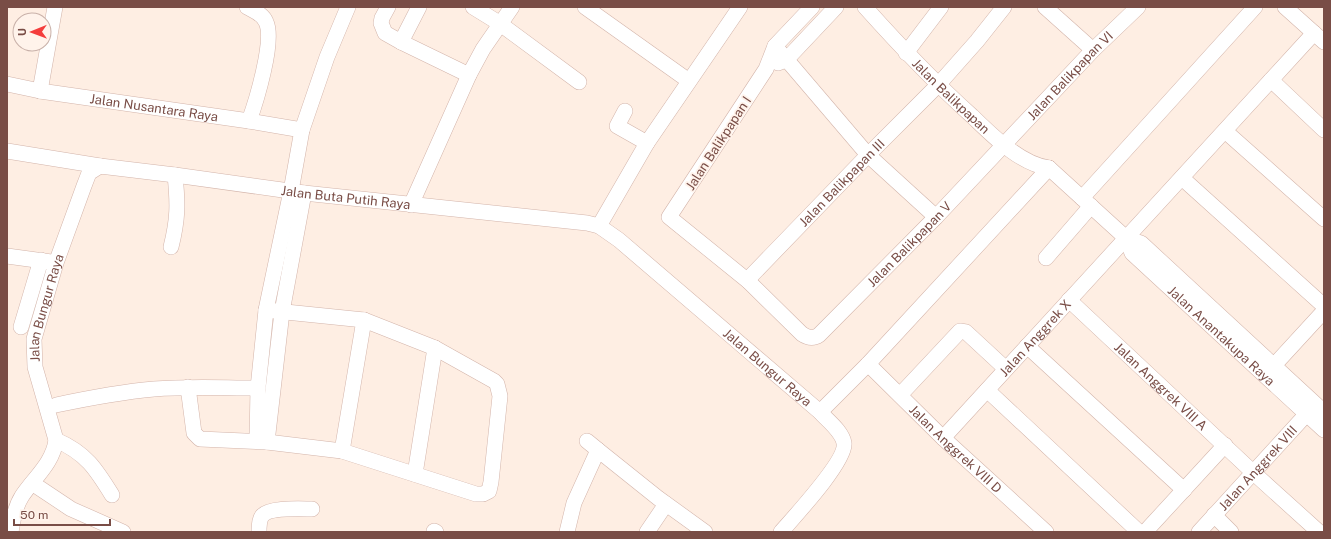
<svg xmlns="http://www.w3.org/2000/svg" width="1331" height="539" viewBox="0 0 1331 539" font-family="'Public Sans',sans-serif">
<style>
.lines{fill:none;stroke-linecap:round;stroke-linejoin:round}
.minor-casing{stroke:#d3b4aa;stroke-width:16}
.minor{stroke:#fff;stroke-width:15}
.labels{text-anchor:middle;stroke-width:3.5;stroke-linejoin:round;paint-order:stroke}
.street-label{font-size:13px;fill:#794d46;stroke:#fff3eb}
</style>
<rect width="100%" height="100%" fill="#feeee3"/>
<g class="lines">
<defs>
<g id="minor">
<path d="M247 7C254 11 263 14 266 22 275 40 256 102 249 121"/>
<path d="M388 7 382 18 381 23 385 33 401 42 469 75"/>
<path d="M473 7 499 23 579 82"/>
<path d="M585 7 689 81"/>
<path id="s1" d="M812 7 775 46 766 69 669 217 748 281 802 334C808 338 813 339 819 335L936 217 1093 50 1138 7"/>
<path id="s2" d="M865 7C899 45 934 82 972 116 993 136 1020 164 1049 168"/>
<path d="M1045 7 1093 50"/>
<path d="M1285 7 1324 42"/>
<path d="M401 42 419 7"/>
<path d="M775 46 868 155 936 217"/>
<path d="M906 53 941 7"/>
<path d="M778 63 786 60 836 7"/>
<path d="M1271 80 1324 130"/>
<path id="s3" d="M7 84 40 91 249 121 302 130"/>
<path d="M40 91 55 7"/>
<path d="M625 111 617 126 647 143"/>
<path d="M1225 131 1324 219"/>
<path d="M7 151 100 166"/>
<path d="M1049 168 1126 238 1141 243 1324 412"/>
<path d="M1182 178 1324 306"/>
<path d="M1082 198 1255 7"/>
<path d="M411 205 469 75 483 49 512 7"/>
<path d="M599 226 647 143 740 7"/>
<path id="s4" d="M1126 238 1132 253 1324 430"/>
<path d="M171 247C178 219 178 204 175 175"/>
<path d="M7 256 51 262"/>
<path d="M1046 258 1091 206"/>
<path id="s5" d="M748 281 752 275 868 155 938 85 977 41 1004 7"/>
<path id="s6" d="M1069 300 1257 476 1319 532"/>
<path d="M21 327 41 260"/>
<path d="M1027 346 1184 490"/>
<path id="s7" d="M868 364 943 438 1046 532"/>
<path d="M1267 373 1324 311"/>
<path d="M188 387 194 433 200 439 267 442 342 451 476 494H483L489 491 491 482 500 396 497 384 494 381 435 348 364 320 266 310"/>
<path d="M987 390 1139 532"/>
<path d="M900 395 960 331 966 332 1006 369"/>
<path d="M56 405C89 398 121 392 154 389 188 386 223 388 258 388"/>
<path d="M820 412 868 364 1049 168"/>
<path id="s8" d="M943 438 1314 33"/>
<path d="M56 440C86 453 96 469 112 495"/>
<path d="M257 441 258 388 266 310 291 191 302 130 327 57 348 7"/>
<path d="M587 441 598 450"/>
<path d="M267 442 282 312 304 193"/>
<path d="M342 451 364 320"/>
<path d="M415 474 435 348"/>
<path d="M32 483 71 509 123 532"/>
<path d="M1214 515 1231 532"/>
<path d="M434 531 436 532"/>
<path id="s9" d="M11 532C13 520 15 507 22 496 34 478 53 463 56 440L35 367 34 339 56 263 84 186 89 173 100 166 175 175 304 193 587 223 599 226 619 240 820 412C827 420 842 431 844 443 847 460 794 517 781 532"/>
<path d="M259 532C259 527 259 520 262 516 269 507 301 509 312 509"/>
<path d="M567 532 574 503 598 450 658 498 705 532"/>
<path d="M647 532 666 504"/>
<path d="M1145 532 1225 445"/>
<path id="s10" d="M1199 532 1313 407"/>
</g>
</defs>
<use href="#minor" class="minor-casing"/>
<use href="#minor" class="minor"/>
</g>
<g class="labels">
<g class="street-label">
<text dy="5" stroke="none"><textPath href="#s1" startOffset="812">Jalan Balikpapan VI</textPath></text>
<text dy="5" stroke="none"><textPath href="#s2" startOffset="124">Jalan Balikpapan</textPath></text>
<text dy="5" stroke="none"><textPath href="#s3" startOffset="149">Jalan Nusantara Raya</textPath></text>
<text transform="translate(718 143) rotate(-57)" y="5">Jalan Balikpapan I</text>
<text dy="5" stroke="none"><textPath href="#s5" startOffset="136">Jalan Balikpapan III</textPath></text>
<text dy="5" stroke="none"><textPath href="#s9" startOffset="644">Jalan Buta Putih Raya</textPath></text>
<text dy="5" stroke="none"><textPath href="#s1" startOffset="579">Jalan Balikpapan V</textPath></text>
<text dy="5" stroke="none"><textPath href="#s9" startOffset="241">Jalan Bungur Raya</textPath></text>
<text dy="5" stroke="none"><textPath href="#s4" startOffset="138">Jalan Anantakupa Raya</textPath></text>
<text dy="5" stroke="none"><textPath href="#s8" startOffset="136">Jalan Anggrek X</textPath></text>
<text dy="5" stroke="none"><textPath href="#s9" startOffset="1119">Jalan Bungur Raya</textPath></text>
<text dy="5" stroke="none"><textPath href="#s6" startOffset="126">Jalan Anggrek VIII A</textPath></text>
<text dy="5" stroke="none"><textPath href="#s7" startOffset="122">Jalan Anggrek VIII D</textPath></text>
<text dy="5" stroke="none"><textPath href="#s10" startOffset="87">Jalan Anggrek VIII</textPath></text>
</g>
</g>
<rect width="1331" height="539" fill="none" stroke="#794d46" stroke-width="16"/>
<g transform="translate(32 32) rotate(269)"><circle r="19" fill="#fff3eb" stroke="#c9b1a9"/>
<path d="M0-3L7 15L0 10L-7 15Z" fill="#f43d3c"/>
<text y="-6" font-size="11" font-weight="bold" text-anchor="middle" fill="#794d46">U</text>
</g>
<path d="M14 519v6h96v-6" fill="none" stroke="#794d46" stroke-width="2"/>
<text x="20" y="519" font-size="12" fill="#794d46" stroke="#fff3eb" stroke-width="3" paint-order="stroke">50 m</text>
</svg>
